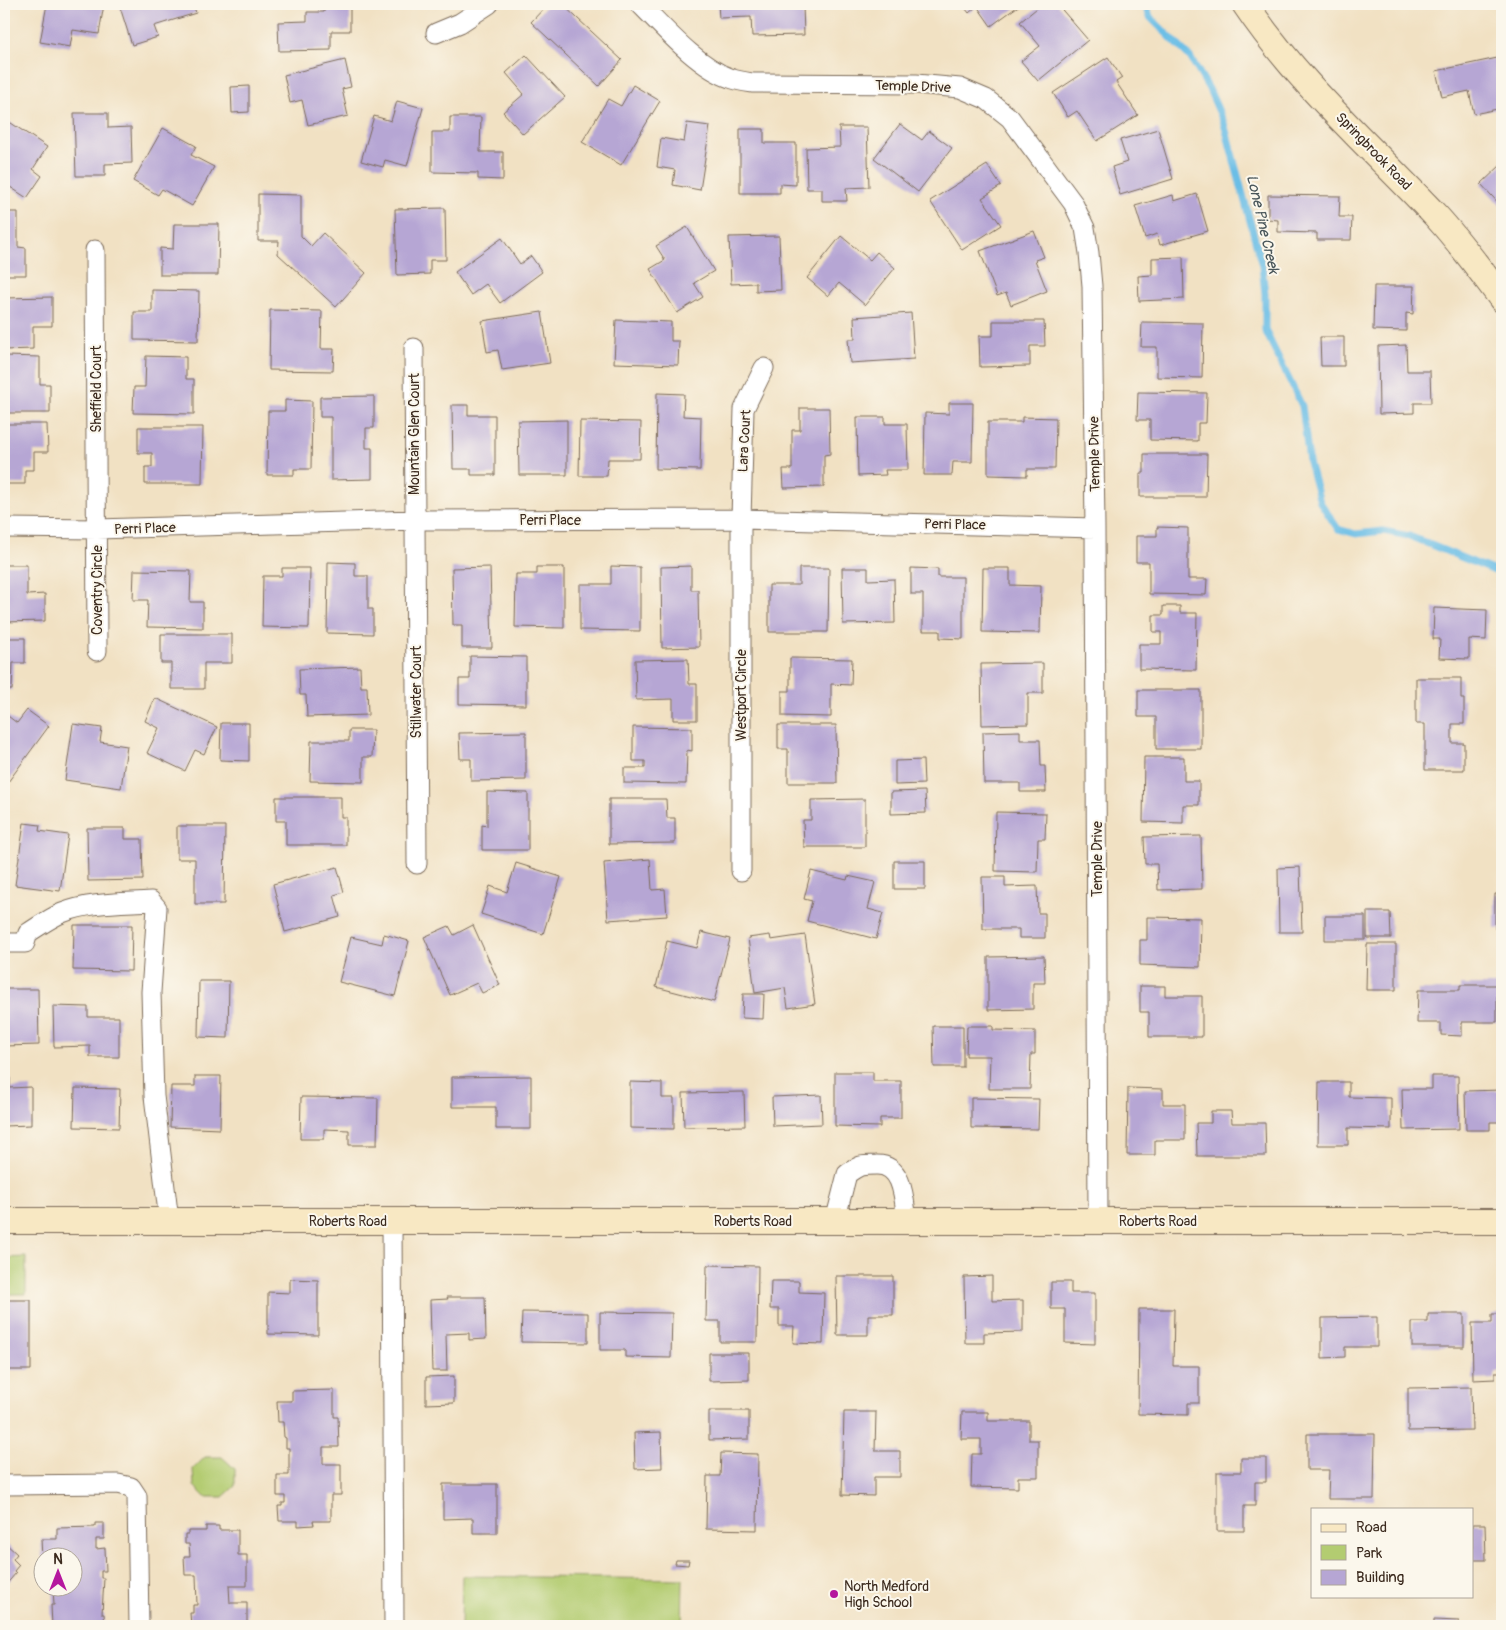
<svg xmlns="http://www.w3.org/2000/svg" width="1506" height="1630" viewBox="0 0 1506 1630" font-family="Pangolin,sans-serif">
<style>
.green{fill:#b3cc71;stroke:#777b48}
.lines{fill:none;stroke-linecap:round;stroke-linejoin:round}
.stream{stroke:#6abee6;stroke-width:7}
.building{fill:#b6a6d4}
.street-casing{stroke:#7b6a58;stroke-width:21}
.secondary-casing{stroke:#7b6a58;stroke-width:28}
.street{stroke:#fff;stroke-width:19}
.secondary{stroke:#f8e8c3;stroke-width:26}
.poi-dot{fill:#b5179e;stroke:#fbf7ec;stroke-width:2}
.labels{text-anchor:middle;stroke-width:4;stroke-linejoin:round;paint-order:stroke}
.street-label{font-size:14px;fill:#3b2a1e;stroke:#fbf7ec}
.poi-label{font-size:14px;fill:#3b2a1e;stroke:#fbf7ec;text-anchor:start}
.water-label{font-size:15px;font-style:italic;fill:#49565a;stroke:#fbf7ec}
</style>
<rect width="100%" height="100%" fill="#fbf7ec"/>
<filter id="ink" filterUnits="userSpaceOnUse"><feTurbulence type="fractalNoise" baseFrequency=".02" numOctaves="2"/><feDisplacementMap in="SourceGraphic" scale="10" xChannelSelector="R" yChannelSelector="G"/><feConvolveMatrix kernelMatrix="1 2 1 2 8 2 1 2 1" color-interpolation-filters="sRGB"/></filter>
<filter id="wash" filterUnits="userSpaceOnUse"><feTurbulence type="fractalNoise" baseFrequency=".0096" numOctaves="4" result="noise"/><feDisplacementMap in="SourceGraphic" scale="20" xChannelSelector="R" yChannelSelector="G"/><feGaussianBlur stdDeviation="1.12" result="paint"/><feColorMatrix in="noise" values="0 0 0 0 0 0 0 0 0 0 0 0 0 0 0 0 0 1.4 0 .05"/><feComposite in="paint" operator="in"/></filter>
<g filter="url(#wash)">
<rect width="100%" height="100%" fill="#f1e1c3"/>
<path class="green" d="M26 1257V1294H4V1258Z
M205 1457H222L235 1469V1486L223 1497H205L194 1486 193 1469Z
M462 1576 683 1579 682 1626H461Z"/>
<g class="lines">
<path class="stream" d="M1145 4 1150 17 1190 57 1209 89 1224 123 1262 266 1265 294V330L1302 406 1309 462 1320 502 1338 529 1356 534 1383 531 1409 536 1502 574"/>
</g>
<g id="blocks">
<path class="building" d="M47 4H104L99 34 73 30 70 47 40 42Z
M119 4H193L196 13 154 26 158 37 132 45Z
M548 4H562L622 60 599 86 531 22Z
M718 4H775V6L803 5 804 35 752 36 751 17 719 18Z
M962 4H1021L991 26 977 6 969 13Z
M1042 4H1057L1088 40 1038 81 1021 61 1040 46 1020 22Z
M350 5V31H331V50L279 51 278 22 307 21V12H324V6Z
M526 55 565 97 523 134 503 112 524 94 506 73Z
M1108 57 1122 78 1116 82 1138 115 1097 141 1077 111 1068 117 1053 93Z
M1502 57V108L1474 114 1469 91 1442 97 1436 71Z
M345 60 351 87 342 89 348 116 308 125 302 100 290 103 284 75Z
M633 85 660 101 621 165 582 142 608 99 621 106Z
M249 86V112L232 113 231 87Z
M397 101 423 108 407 166 385 160 383 167 361 161 374 116 391 121Z
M74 113H108V128L131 127 132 163 105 164V176H76Z
M450 117H481L480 152H503V180L478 179V173L432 172V132H450Z
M8 121 47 147 33 169 42 176 27 198 4 183V127Z
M687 123 710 126 700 190 673 185 675 170 657 167 661 138 684 142Z
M900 124 922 140 929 131 952 148 918 192 874 158Z
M839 127H867L869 187 846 188 847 201H822V189H807L806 148 840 147Z
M163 128 196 146 191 155 214 167 192 206 162 189 158 195 133 181Z
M740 129H764V143H796V185L780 184V193H740Z
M1158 129 1173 179 1120 195 1112 167 1127 162 1120 140Z
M1502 164V207L1481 184Z
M987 165 1001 186 982 198 1001 225 962 250 930 201Z
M258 194 301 195V236L311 246 323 233 366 273 336 307 278 254 279 241H258Z
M1197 194 1208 231 1160 245 1157 234 1145 238 1135 206 1173 195 1174 201Z
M1268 195 1340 196 1339 217H1352L1351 240H1317V233L1278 232V220L1268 219Z
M445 208 446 260H430V274L397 275 395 209Z
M4 212H18V247L26 248V275H4Z
M174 224H219L218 275H160V248L173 249Z
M687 227 714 271 694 283 703 297 677 313 650 269 665 260 656 246Z
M1034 231 1044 257 1035 260 1047 291 1011 305 1006 293 997 296 980 251Z
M779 236 781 290 756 291V283L731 284 729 237Z
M841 236 870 260 877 252 895 268 865 305 839 283 828 296 807 278Z
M502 238 520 264 531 256 542 272 500 303 486 284 471 295 455 272Z
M1183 257 1184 299 1139 301 1138 276 1152 275V258Z
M1374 286H1414L1413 314 1406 313V331L1373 330Z
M152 290 199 291 198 341 134 340V312H152Z
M52 297V326H33V349L4 350V298Z
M270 310 322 311 321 349H334L333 371 269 370Z
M542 312 550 363 502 370 498 350 487 352 482 321Z
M911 313 914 359 850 363 848 339H855L854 317Z
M616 320 671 322V341H679L678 365 614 363Z
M993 321H1044L1045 346H1030V366L980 367 979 336H993Z
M1142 322 1203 323 1202 378 1157 377V347H1141Z
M1320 337H1344V366H1321Z
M1406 345 1407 371H1430L1431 403H1414V413L1379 414 1378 346Z
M6 356 40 357V384H50V413H4V371H6Z
M146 356 186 357V379H194V414L133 413 134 387H145Z
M1138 392 1207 393 1206 423H1198V441L1150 440V420H1137Z
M657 393 684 394 683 416 701 417 700 470 656 469Z
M374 396V428H366V448H372V479L331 480V417H320V397Z
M285 400 312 401 311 469H294V475H267L268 411H285Z
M949 403H973L972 462H953L952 475H924L925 413 949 414Z
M452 405H468V415H495V475H471V469H453Z
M800 408H829L830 454 824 455V487L784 488 783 469H792V430H800Z
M857 417H885V424H907L908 470H885L886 475 858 476Z
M1022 417 1056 418 1055 469H1027V476L988 475V422H1022Z
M567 420V475H519L518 421Z
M580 421 641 422 640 459H608L607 476H579Z
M4 424H47L48 452H34V470H25V484H4Z
M138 427H203L202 484H145V467H152V453H138Z
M1144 454H1207L1206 497H1140V473H1144Z
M1157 527 1188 528V579H1207L1206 595 1149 594V562H1136V536H1157Z
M328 562 355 563V576H368V609H373V634L327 633Z
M4 565H27V595L45 594V621L4 622Z
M611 566 640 567V631L580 630V584H611Z
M691 566V590H698L699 647 662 648 661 567Z
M490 567 492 648H462V625H453L452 568Z
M537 567H564V628L515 627 516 574H537Z
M282 568H310L309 628 262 627 263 576H282Z
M799 568H829L828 632H769V585H799Z
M842 568H868V580L894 579 895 623 843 624Z
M911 568 938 569V577H963V639L940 638V631H923V594H911Z
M983 568H1010V585L1041 586 1040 633 982 632Z
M134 570 191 571 190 602H203V628L147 627 148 600H133Z
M1163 606H1180V613H1197L1196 670 1139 669V644H1161V632H1153V615H1163Z
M1434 608 1487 610 1486 640 1469 639V659L1439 658 1440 639H1433Z
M161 634H232V663H204V689H171V663H161Z
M4 638H25V663H13L12 690H4Z
M470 656 526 657V705L459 704V679H470Z
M790 658 852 659 851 685 831 684V717L782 716V691H790Z
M688 659 689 684H697V720H673V699L636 700 635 660Z
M1043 663V693H1028V724L982 725 981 664Z
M360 667 361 687H367L368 715 307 717 306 695H300L299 669Z
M1416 678H1461V699H1464V724H1452V743H1464V770H1425V724H1416Z
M1138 690H1201V749H1156V717H1138Z
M155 698 217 727 204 754 195 750 185 771 147 753 159 728 145 721Z
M27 710 49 726 8 782 4 779V713L17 723Z
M221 723H249V761L220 760Z
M73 724 102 728 100 742 127 746 121 788 65 780Z
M778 725H836L837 783H788V749H778Z
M633 727 692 728V751L687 750 686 784 624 783V768H645V761H633Z
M349 730H373L372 757H363V782L310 781 311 741H349Z
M1020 731V740H1040L1041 766H1045L1046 792H1020V783H984L983 732Z
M526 732V780L471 781V759H460L459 733Z
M1144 757H1184V781H1199V805H1183V823L1143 822Z
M923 760 924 784 895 785V761Z
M925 791 926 813 891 814V792Z
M487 792 528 793V850H482V825L487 826Z
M276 797H341V817H346V845H286V821H276Z
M609 799H666L667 818H675V843L609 844Z
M865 799V847H804L803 820H811V800Z
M996 812 1046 813 1045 839H1038L1037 872 995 871Z
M24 823 40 825 39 831 68 835 60 891 15 885Z
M177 826H225L224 904H195V859H177Z
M87 828H125V839H142L143 880 88 881Z
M1201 836 1202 889 1158 890 1157 864H1145L1144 837Z
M650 859 652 890 665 889 667 916 608 920 604 863Z
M4 861H5L6 889H4Z
M894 861H925V889H894Z
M516 863 561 877 543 934 481 914 490 886 507 892Z
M337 867 344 892 334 895 340 917 285 932 273 884Z
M1300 867 1302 932H1279L1278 868Z
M811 871 847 880 848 876 875 882 868 909 883 913 876 939 807 921 812 901 804 899Z
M982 877H1005V887L1037 886 1038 913H1045V938H1019V929H983Z
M1495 894H1502V928L1495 929Z
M1367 912H1390L1391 938H1367Z
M1325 916H1365V940H1325Z
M1147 917 1201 918 1200 967 1140 965V940H1147Z
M74 925H132L131 971 73 970Z
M473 925 500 985 482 993 477 983 450 995 424 937 449 926 454 935Z
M701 932 730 939 714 1002 656 987 667 941 697 948Z
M384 934 409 941 395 996 339 982 351 937 382 944Z
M770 935 771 940 805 935 815 1004 788 1008 785 988 755 993 748 938Z
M1367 944H1396V990H1366Z
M1044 956 1045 983H1033V1009L988 1010V957Z
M199 981H229L228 1038 198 1037Z
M1460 985H1497V1022H1462V1036L1441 1035V1023H1417L1418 990H1460Z
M1140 986H1165V996H1202V1037H1149V1012H1140Z
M4 989H38L39 1045 4 1046Z
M743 994H764L763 1019 742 1018Z
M53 1006 88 1007V1017H119V1057H90V1046L54 1047Z
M933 1026H963V1067H934Z
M967 1026H993V1030L1035 1031V1054H1031L1030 1089H989L990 1056H966Z
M835 1072H873V1081H901V1118H880V1127L835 1126Z
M195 1076H221L220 1129 170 1127 171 1086H195Z
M531 1076V1129H496V1107H452V1077Z
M1432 1076H1458L1459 1129 1403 1130 1402 1089H1432Z
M4 1078H10V1088L31 1087V1125L4 1126Z
M630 1082 662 1083V1098H674V1129L630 1128Z
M1319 1082H1349V1097L1391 1098V1129L1348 1128V1145H1318Z
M75 1088 120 1089 119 1128 74 1127Z
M1128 1088 1163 1089V1104H1185V1140H1155V1155H1127Z
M1502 1090V1122H1490V1130H1466L1465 1091Z
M744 1092 745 1126 684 1127 683 1093Z
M821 1095 822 1124 773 1126 772 1097Z
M301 1097 378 1098 377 1145H349V1130L324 1129V1139H300Z
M971 1098 1039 1099 1038 1129 971 1128Z
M1211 1111H1231L1232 1123H1265L1266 1156H1197L1196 1123H1211Z
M707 1265 758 1266 757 1342H720V1321H706Z
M836 1276H893V1315H868V1335H837Z
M992 1276V1301L1023 1300V1332L984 1333V1343H965L964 1277Z
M290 1279 318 1280V1335L268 1334V1292L290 1293Z
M771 1281H799V1292L824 1293 823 1344 793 1343 794 1326H779V1309H770Z
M1051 1282H1071V1293H1095V1344L1065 1343V1309H1051Z
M447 1297H485L486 1339 469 1340V1333L446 1334 447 1371H432L430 1300 448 1299Z
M4 1300H31V1370H4Z
M1139 1309H1174L1173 1366H1199V1403H1188V1415L1138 1414Z
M522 1312 588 1313V1343L521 1342Z
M600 1312 672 1313 671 1358 625 1357V1350H600Z
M1428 1314H1464V1347H1412V1322H1428Z
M1492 1314H1502V1372H1495V1379L1473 1380 1472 1323H1492Z
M1377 1317V1347H1345V1357L1322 1358V1318Z
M709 1353H749V1380L709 1381Z
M454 1376V1403L426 1404V1377Z
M1471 1387 1472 1430 1408 1431V1388Z
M334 1390V1417H338L339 1447H323V1464H341V1495H331V1521H313L314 1525 298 1526V1521H279L278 1506H282V1503H285V1496H277V1475H289V1448H286V1438L284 1437 283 1422H278L277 1401H292V1391Z
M709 1411H749V1439L709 1440Z
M844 1412H876L875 1451H900V1477H874V1496L842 1495Z
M962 1412H988V1421H1029V1440H1038V1477H1018V1488L971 1487 972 1454H981V1439H961Z
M661 1432 662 1468 635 1469 634 1433Z
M1307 1434H1375L1374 1499H1328L1329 1470H1307Z
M721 1453 758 1454 757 1530 706 1529 707 1476H720Z
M1241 1458H1266V1482H1255V1506H1244V1531H1217V1472H1241Z
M443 1484H497V1533H473V1518L443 1519Z
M95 1523H104V1539H96V1549L105 1548 106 1571H101V1578H104L102 1614H104L105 1626H52L51 1605H54L53 1588H72V1558H42L41 1539H57V1528L95 1527Z
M1472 1524H1485L1486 1560H1472Z
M206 1526H219V1530H238V1555H247V1586H229L230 1603H247V1626H191L190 1613H193V1605H197L196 1575H185L184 1556H190L189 1544H185V1534H188V1531H206Z
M4 1542 17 1554 13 1559 19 1565 14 1571 16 1573 4 1587Z
M676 1560H689L688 1565 675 1564Z
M1434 1620 1459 1621V1626H1434Z"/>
</g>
</g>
<g filter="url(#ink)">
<use href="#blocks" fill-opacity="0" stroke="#7b6a58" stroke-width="1"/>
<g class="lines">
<defs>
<path id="street" d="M640 4C664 28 698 67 730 78 738 81 746 82 753 83L916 84 960 88 986 99 1010 118 1073 203 1085 228 1089 253 1092 286 1095 528 1098 1221
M436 33 460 23 489 4
M95 250 97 651
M414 348 417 864
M4 528 97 529 415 520 741 519 1095 528
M741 871V519L744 409 764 368
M4 943H25L28 933C39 926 50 918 62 913 89 902 122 903 151 901L157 908 151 992 154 1096 169 1221
M392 1221 394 1626
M835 1221 847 1174C860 1165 860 1165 876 1165 904 1164 904 1201 907 1221
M4 1485 118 1484 131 1487 137 1496 139 1626"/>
<path id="secondary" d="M1245 4C1298 83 1371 147 1436 216 1460 242 1481 271 1502 299
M4 1221H1502"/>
</defs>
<use href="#street" class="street-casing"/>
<use href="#secondary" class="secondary-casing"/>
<use href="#street" class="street"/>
<use href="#secondary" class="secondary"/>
</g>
</g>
<circle class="poi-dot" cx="834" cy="1594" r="5"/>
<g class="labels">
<g class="street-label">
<text transform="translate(913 86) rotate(2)" y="5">Temple Drive</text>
<text transform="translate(1374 151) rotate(46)" y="5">Springbrook Road</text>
<text transform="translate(96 389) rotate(-90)" y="5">Sheffield Court</text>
<text transform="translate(414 434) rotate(-90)" y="5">Mountain Glen Court</text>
<text transform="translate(744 441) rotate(-87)" y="5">Lara Court</text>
<text transform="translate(1094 454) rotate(-91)" y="5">Temple Drive</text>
<text x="550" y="525">Perri Place</text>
<text transform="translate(955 524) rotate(1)" y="5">Perri Place</text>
<text transform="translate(145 528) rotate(-2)" y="5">Perri Place</text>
<text transform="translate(97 590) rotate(-90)" y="5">Coventry Circle</text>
<text transform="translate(416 692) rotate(-90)" y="5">Stillwater Court</text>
<text transform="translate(741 695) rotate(-90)" y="5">Westport Circle</text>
<text transform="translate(1097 859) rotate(-90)" y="5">Temple Drive</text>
<text x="348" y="1226">Roberts Road</text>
<text x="753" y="1226">Roberts Road</text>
<text x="1158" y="1226">Roberts Road</text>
</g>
<g class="poi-label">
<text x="844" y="1591">North Medford<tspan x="844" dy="16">High School</tspan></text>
</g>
<g class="water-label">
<text transform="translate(1263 224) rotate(77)" y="5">Lone Pine Creek</text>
</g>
</g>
<rect width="1506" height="1630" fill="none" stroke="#fbf7ec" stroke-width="20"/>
<rect x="1311" y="1508" width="162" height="90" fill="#fbf7ec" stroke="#aea59a"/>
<rect x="1321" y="1524" width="25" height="8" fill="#f8e8c3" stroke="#aea59a"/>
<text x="1356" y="1532" font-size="15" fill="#3b2a1e">Road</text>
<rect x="1321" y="1545" width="25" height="15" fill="#b3cc71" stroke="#aea59a"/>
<text x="1356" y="1558" font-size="15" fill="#3b2a1e">Park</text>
<rect x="1321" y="1570" width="25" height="15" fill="#b6a6d4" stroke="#aea59a"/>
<text x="1356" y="1582" font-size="15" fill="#3b2a1e">Building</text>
<g transform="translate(58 1572)"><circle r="24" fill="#fbf7ec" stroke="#aea59a"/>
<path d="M0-4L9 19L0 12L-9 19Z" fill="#b5179e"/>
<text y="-8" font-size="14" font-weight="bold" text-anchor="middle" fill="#3b2a1e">N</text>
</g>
</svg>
